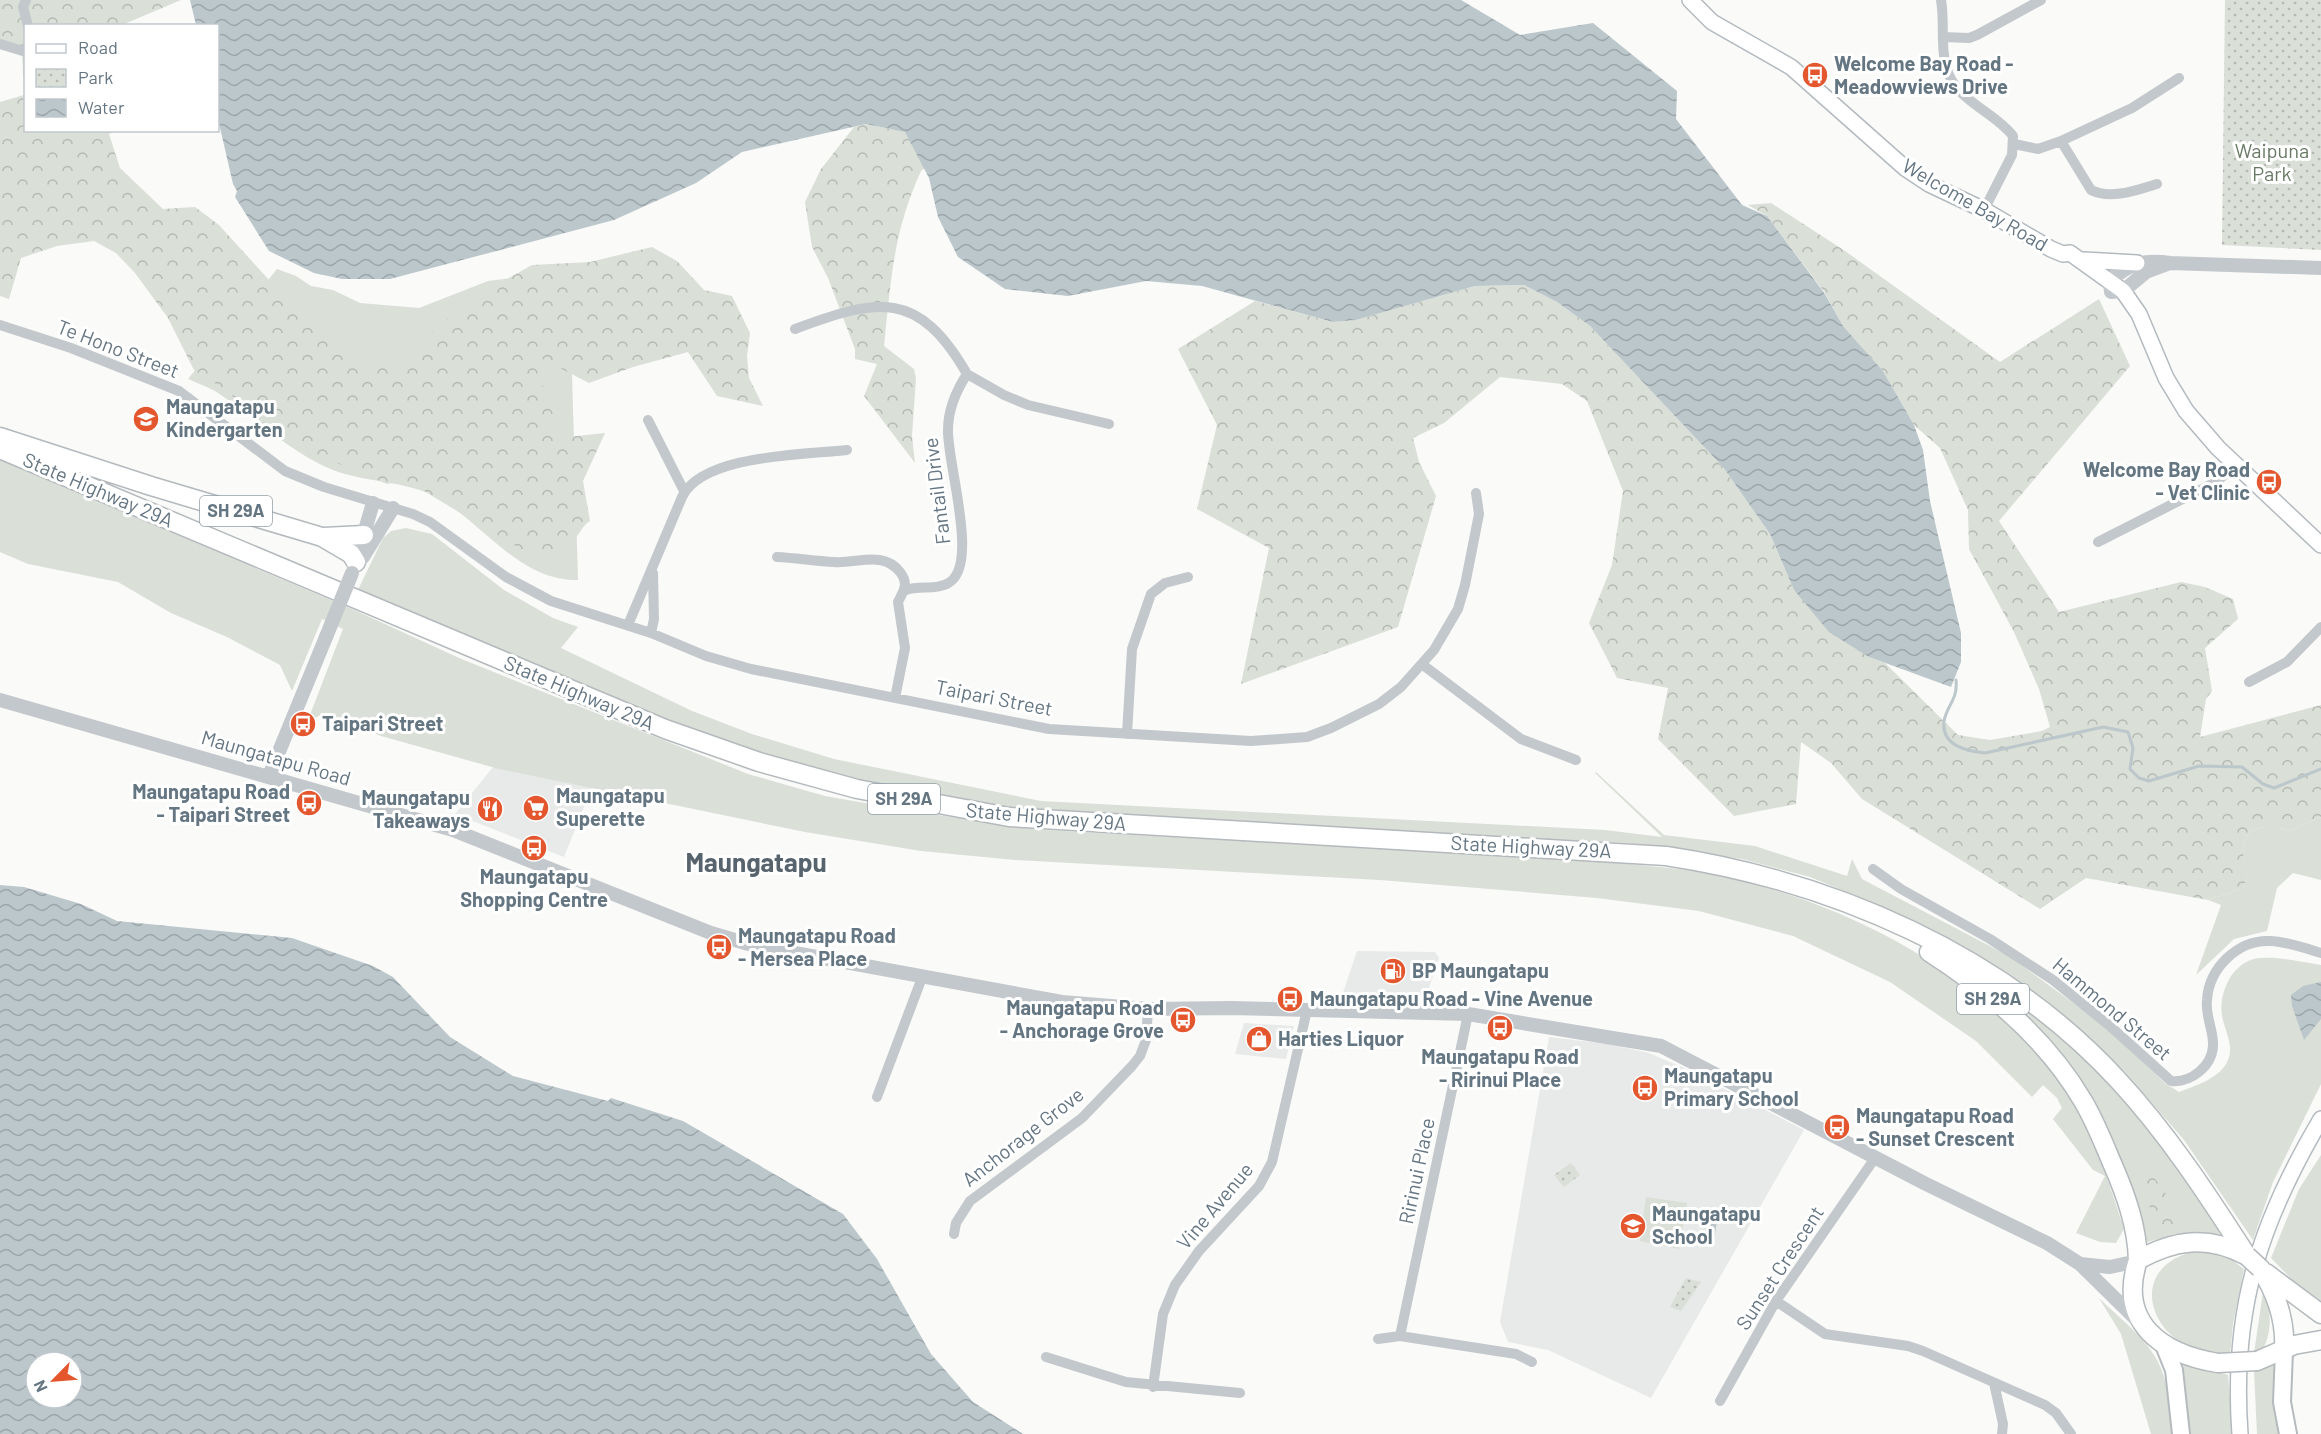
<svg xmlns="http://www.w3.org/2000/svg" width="2321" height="1434" viewBox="0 0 2321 1434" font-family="Barlow,sans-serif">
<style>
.built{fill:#e8e9e9}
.grass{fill:#dadfd7}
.forest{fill:url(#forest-crowns)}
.park{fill:url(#park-dots)}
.water{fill:url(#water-waves);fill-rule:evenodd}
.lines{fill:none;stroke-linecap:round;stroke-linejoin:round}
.stream{stroke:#bbc7cb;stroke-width:3}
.secondary-casing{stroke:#b3babf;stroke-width:18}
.primary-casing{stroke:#b5babe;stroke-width:20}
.trunk-casing{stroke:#b4b9bd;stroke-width:21}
.minor{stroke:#c3c8cc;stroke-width:10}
.tertiary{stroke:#c3c8cc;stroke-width:14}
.secondary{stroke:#fff;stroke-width:15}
.primary{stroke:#fff;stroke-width:16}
.trunk{stroke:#fff;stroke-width:18}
.trunk-bridge-casing{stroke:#b4b9bd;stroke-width:21;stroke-linecap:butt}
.tertiary-bridge{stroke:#c3c8cc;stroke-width:14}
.trunk-bridge{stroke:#fff;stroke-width:18}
.labels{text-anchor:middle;stroke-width:6;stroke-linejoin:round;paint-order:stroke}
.shield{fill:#fff;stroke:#939fa8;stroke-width:1.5}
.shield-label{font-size:18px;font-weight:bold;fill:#657683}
.poi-label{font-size:20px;font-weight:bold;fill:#657683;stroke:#fff;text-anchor:start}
.park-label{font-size:20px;fill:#687a64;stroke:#fff}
.street-label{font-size:20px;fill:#657683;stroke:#fff}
.district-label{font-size:26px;font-weight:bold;fill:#57646e;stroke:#fff}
</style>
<defs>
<pattern id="forest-crowns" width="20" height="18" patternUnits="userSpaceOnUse" patternTransform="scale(1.5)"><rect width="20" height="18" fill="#dadfd7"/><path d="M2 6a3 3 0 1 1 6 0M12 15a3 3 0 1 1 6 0" fill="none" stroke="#b4b9b4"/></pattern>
<pattern id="park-dots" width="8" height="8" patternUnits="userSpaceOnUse" patternTransform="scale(1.5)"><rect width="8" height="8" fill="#dadfd7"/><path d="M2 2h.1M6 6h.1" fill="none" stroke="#b4b9b4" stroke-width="1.8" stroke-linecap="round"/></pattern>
<pattern id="water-waves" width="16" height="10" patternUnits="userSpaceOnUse" patternTransform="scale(1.5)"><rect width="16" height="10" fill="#bbc7cb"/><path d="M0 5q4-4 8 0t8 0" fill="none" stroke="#9ca6aa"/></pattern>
</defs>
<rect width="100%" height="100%" fill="#fafaf8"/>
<path class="built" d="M493 767 592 787 564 857 455 814Z
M1357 951 1435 952 1439 958 1426 997 1342 996Z
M1244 1023 1294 1026 1286 1059 1235 1054Z
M1549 1037 1608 1044 1649 1053 1682 1067 1804 1130 1651 1398 1548 1350 1508 1342 1500 1322Z"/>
<path class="grass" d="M277 269 296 276 311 286 333 290 360 303 419 308 488 281 569 271 578 580C521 581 485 526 440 499 406 479 362 484 326 467 287 449 256 419 221 395 212 388 199 384 188 379Z
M0 460 350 608 459 658 748 774 825 796 916 812 1045 830 1589 860C1624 864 1659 866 1693 871 1833 894 1986 970 2065 1091 2093 1133 2109 1182 2124 1229L2116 1243 2100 1242 2076 1233 2105 1176 2093 1170 2053 1119 2062 1108 2057 1098 2043 1085 2032 1097 1976 1041 1890 982 1793 936 1699 911 1597 898 1380 880 1015 860 921 851 805 832 499 769 381 736 325 714 308 720 343 629 322 619 292 691 280 665 227 637 171 613 118 582 28 564 0 552Z
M406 528 432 534 504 590 553 618 578 627 561 648 692 711 752 734 834 759 1041 801 1605 830 1662 837 1595 773 1596 772 1664 835 1755 846 1847 876 1852 859 1862 879 2007 955 2105 1026 2166 1084 2179 1092C2195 1086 2217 1079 2226 1064 2236 1048 2225 1032 2222 1016 2218 992 2234 958 2262 958 2281 957 2302 962 2321 965V1084L2273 1182 2253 1240 2184 1140 2125 1072 2057 1012 1986 965 1876 904 1810 877 1742 859 1627 843 1322 830 1000 810 887 790 760 757 694 733 357 592 383 538 391 531Z
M2321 817V880L2293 873 2277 888 2267 931 2234 939 2196 975 2221 905 2208 900 2243 888C2252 866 2242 869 2243 851 2244 822 2270 825 2290 831Z
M1933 949C1971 973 2012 996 2049 1023 2079 1045 2216 1203 2220 1235L2175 1234 2145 1243 2084 1093Z
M2321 1155V1304L2301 1289 2271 1258 2299 1189Z
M1646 1197 1687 1203 1679 1249 1640 1241Z
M2200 1250 2228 1257 2244 1269 2233 1324 2230 1355C2154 1360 2115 1266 2200 1250Z
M2263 1292C2272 1309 2272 1332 2263 1349L2254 1353Z
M2099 1298C2118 1317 2144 1336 2157 1360 2169 1382 2170 1410 2172 1434H2151L2121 1334Z
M2183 1361 2228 1375 2233 1434H2190Z
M2274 1365 2278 1434H2257L2254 1371Z"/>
<path class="forest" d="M0 0H181L122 25 26 26V130L115 131 109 134 120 168 163 209 195 207 219 225 289 302 348 359 389 366 415 355 436 328 477 296 532 265 590 262 652 247 677 261 704 290 732 296 750 333 747 356 749 378 763 406 717 396 688 352 633 367 589 383 531 353 554 417 558 438 605 433 583 481 590 521C583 525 582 530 577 536 567 547 552 547 542 562L414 485 404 480 387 484 311 452 257 419 227 391 194 370 168 318 135 273 116 253 94 241 57 246 21 258 9 299 0 296V102L24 95 22 51 0 48Z
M866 124 906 132 925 168 921 171C893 232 891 280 884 346L914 369 916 378 912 436 915 463 864 396 877 364 855 359V349L828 278 812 247 805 202 821 169 854 127Z
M1771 203 1845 251 2000 362 2099 299 2130 366 1999 521 2059 612 2181 582 2205 587 2233 599 2238 619 2205 648 2212 691 2206 699 2200 737 2321 705V817L2290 831C2270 825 2244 822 2243 851 2243 869 2252 866 2243 888L2208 900 2086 878 2040 909 1862 799 1831 763 1801 742 1796 804 1734 816 1658 739 1668 688 1617 678 1589 623 1612 565 1623 491 1587 401 1562 384 1500 377 1444 423 1413 438 1419 462 1436 496 1398 627 1241 684 1269 548 1197 509 1217 425 1178 349 1255 301 1333 322 1356 320 1475 286 1524 285 1557 302 1590 326 1723 467 1770 534 1794 590 1869 657 1885 663 1958 735 1990 740 2042 731 2050 727 2039 689 2014 632 1969 549 1968 510 1940 448 1914 425 1883 371 1843 326 1825 293 1767 216 1748 205Z
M2140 1170 2148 1171 2163 1188 2176 1216 2173 1224 2165 1228C2151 1214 2139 1190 2140 1170Z"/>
<path class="park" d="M2225 0H2321V250L2222 245Z
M1571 1163 1580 1175 1564 1187 1554 1175Z
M1686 1278 1701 1282 1681 1311 1670 1307Z"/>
<path class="water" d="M190 0H1461L1520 35 1593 23 1677 91 1676 119 1742 205 1767 216 1825 294 1843 326 1883 371 1914 425 1923 450 1930 501 1961 633V662L1951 687 1869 657 1829 632 1794 590 1770 534 1723 467 1590 326 1557 302 1524 285 1475 286 1356 320 1333 322 1202 286 1146 281 1068 296 1005 289 958 257 938 217 929 178 905 132 866 124 742 152 696 183 614 220 390 279H342L314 273 269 251 235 197 237 191 233 184 218 119V26L196 25Z
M0 885 24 887 81 904 117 921 292 938 373 966 393 977 450 1037 513 1076 608 1101 611 1098 683 1121 843 1214 877 1259 931 1354 973 1402 1023 1434H0ZM36 1362H72V1398H36Z
M2321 982V1019L2304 1040 2292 1006 2291 995 2303 986Z
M1708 1215 1718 1216 1714 1239 1704 1238Z"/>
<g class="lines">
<path class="stream" d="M1956 680C1958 700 1947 705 1944 721 1941 746 1967 751 1985 753L2103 727 2128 732 2133 748 2130 769 2139 778 2149 781 2199 766 2242 767 2263 784 2274 788 2321 769"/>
<defs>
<path id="secondary" d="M1690 0 1712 22 1791 67 1905 168 1929 184 1984 210 2051 249 2063 254 2070 253 2123 291 2139 314 2166 378 2186 411 2218 448 2321 545
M2084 260 2137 263
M2240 1434C2231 1311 2259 1224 2321 1119"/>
<path id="primary" d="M2164 1345 2174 1370 2181 1434
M2284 1351 2282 1402 2288 1434"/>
<path id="trunk" d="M0 437 151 486 322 537 351 554 356 562
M0 449 665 729 759 762 857 789 1009 817 1666 856C1832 881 2002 954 2118 1080 2168 1134 2207 1194 2247 1256
M324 537 364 535
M1929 952C1988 990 2047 1039 2083 1101 2095 1121 2103 1142 2112 1163 2126 1195 2137 1226 2138 1260
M2260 1268C2277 1294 2286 1320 2284 1351
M2266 1273 2321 1314
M2257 1361 2294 1345 2321 1340
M2218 1363C2162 1354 2117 1323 2138 1260 2174 1240 2207 1235 2245 1255"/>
</defs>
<use href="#secondary" class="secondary-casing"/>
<use href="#primary" class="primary-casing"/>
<use href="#trunk" class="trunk-casing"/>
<path class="minor" d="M26 0 23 7 28 26
M1941 0C1945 22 1940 44 1946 66 1954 101 1993 110 2013 136L2012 155 1984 210
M1943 37 1969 38 1977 35 2041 0
M0 44 26 52
M2061 141 2091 190C2111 200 2137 190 2157 184
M2014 144 2038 149 2061 141 2132 108 2179 78
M0 325 71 348 179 391 285 471 324 487 413 514 430 522 506 577 551 601 651 633 706 656 751 669 1049 729 1251 741 1307 737 1331 728 1379 704 1401 687 1434 650 1458 609 1465 585 1479 514 1476 493
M795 329C878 298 918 289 967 374 956 391 948 409 948 430 947 463 979 562 950 582 937 591 920 585 906 590
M967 374 1004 395 1028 405 1109 424
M648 420 684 491
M2098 542 2214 483 2236 466
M777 557C796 558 815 561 834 562 857 564 883 550 900 572 909 584 904 590 898 602L905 648 895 698
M628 625 682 497C703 454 805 455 847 450
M651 633 654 619 653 573
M1423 665 1521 739 1576 760
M2249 682 2287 662 2321 627
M1127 734 1132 649 1151 594 1165 583 1188 577
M1873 869 1901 889 1990 939 2053 980 2110 1026 2171 1081C2191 1083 2212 1066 2213 1046 2214 1031 2205 1016 2207 1000 2209 968 2238 939 2271 941 2288 942 2305 948 2321 953
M877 1097 923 975
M954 1234 956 1223 970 1201 1082 1118 1132 1066 1140 1056 1146 1040 1148 1009
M1776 1301 1825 1334 1908 1346 1923 1351 2045 1405 2056 1413 2071 1434
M1400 1336 1468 1014
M1378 1339 1400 1336 1516 1354 1532 1362
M1046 1357 1126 1382 1240 1393
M1994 1383 2003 1424 2002 1434
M1153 1387 1163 1314 1175 1285 1199 1251 1259 1186 1272 1162 1307 1010
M1720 1401 1776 1301 1875 1158"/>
<path class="tertiary" d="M2170 263 2146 272 2123 291 2111 292 2110 281C2129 263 2146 259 2170 263L2321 268
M363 557 393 508
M354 567 373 503
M0 700 453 830 711 933 752 945 1062 1002 1148 1009 1231 1008 1468 1014 1661 1046 1926 1184 2047 1243 2080 1264 2139 1322
M269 776 326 637
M2080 1264 2110 1267 2137 1261"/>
<use href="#secondary" class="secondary"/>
<use href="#primary" class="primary"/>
<use href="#trunk" class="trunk"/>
<defs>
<path id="trunk-bridge" d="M2247 1256 2260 1268
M2218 1363 2257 1361"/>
</defs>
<use href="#trunk-bridge" class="trunk-bridge-casing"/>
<path class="tertiary-bridge" d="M326 637 352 573"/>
<use href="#trunk-bridge" class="trunk-bridge"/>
</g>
<defs>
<symbol id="bus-disc" viewBox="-11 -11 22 22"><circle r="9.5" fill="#e4572e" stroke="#fff"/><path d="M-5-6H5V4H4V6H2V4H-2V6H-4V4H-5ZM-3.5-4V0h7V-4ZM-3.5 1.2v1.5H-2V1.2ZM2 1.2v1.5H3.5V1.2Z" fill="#fff"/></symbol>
<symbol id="school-disc" viewBox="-11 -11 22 22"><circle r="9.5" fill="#e4572e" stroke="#fff"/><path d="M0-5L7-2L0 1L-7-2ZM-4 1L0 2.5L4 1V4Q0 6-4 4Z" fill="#fff"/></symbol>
<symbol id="supermarket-disc" viewBox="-11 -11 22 22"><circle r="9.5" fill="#e4572e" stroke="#fff"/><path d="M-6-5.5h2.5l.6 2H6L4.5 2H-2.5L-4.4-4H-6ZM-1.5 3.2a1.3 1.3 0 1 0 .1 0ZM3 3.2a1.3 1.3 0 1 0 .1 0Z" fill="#fff"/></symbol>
<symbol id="restaurant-disc" viewBox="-11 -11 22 22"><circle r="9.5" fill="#e4572e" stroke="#fff"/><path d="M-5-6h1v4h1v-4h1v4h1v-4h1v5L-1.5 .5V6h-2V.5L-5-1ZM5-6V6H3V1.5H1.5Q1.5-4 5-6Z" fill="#fff"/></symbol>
<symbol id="fuel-disc" viewBox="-11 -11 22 22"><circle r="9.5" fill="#e4572e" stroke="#fff"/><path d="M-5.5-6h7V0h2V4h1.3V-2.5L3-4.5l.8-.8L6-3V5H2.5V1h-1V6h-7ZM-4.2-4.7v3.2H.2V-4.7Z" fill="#fff"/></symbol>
<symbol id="shop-disc" viewBox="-11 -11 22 22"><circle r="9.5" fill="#e4572e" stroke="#fff"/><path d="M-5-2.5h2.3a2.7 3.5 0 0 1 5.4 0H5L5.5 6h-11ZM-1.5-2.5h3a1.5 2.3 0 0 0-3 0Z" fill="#fff"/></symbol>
</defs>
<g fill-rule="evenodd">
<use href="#bus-disc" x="1800" y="60" width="30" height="30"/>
<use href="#school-disc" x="131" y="404" width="30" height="30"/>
<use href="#bus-disc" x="2254" y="467" width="30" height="30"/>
<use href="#bus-disc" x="288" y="709" width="30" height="30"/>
<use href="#bus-disc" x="294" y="788" width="30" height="30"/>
<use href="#supermarket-disc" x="521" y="793" width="30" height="30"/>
<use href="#restaurant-disc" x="475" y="794" width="30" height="30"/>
<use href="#bus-disc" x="519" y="833" width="30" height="30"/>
<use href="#bus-disc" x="704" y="932" width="30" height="30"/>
<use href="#fuel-disc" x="1378" y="956" width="30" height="30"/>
<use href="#bus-disc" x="1275" y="984" width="30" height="30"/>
<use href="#bus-disc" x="1168" y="1005" width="30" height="30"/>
<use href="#bus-disc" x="1485" y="1013" width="30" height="30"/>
<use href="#shop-disc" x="1244" y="1024" width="30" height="30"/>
<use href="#bus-disc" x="1630" y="1073" width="30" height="30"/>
<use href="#bus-disc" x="1822" y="1112" width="30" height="30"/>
<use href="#school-disc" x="1618" y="1211" width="30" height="30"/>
</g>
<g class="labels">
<g class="shield">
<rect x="200" y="496" width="72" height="30" rx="4.5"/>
<rect x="868" y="784" width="72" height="30" rx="4.5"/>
<rect x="1957" y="984" width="72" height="30" rx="4.5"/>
</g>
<g class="shield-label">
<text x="236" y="517">SH 29A</text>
<text x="904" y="805">SH 29A</text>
<text x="1993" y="1005">SH 29A</text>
</g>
<g class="poi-label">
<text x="1834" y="71">Welcome Bay Road -<tspan x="1834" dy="23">Meadowviews Drive</tspan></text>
<text x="166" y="414">Maungatapu<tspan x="166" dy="23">Kindergarten</tspan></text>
<text x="2250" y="477" text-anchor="end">Welcome Bay Road<tspan x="2250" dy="23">- Vet Clinic</tspan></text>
<text x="322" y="731">Taipari Street</text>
<text x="290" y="799" text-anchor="end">Maungatapu Road<tspan x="290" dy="23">- Taipari Street</tspan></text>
<text x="556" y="803">Maungatapu<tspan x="556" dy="23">Superette</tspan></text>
<text x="470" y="805" text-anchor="end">Maungatapu<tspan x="470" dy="23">Takeaways</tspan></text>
<text x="534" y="884" text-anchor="middle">Maungatapu<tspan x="534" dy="23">Shopping Centre</tspan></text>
<text x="738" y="943">Maungatapu Road<tspan x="738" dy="23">- Mersea Place</tspan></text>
<text x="1412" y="978">BP Maungatapu</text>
<text x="1310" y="1006">Maungatapu Road - Vine Avenue</text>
<text x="1164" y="1015" text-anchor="end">Maungatapu Road<tspan x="1164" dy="23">- Anchorage Grove</tspan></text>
<text x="1278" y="1046">Harties Liquor</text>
<text x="1500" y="1064" text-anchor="middle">Maungatapu Road<tspan x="1500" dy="23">- Ririnui Place</tspan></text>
<text x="1664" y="1083">Maungatapu<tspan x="1664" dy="23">Primary School</tspan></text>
<text x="1856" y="1123">Maungatapu Road<tspan x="1856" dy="23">- Sunset Crescent</tspan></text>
<text x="1652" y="1221">Maungatapu<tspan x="1652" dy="23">School</tspan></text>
</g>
<g class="park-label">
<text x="2272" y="158">Waipuna<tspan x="2272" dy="23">Park</tspan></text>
</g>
<g class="street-label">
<text transform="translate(1975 205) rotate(30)" y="7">Welcome Bay Road</text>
<text transform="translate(118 349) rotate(21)" y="7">Te Hono Street</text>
<text transform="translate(98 490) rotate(23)" y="7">State Highway 29A</text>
<text transform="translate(937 491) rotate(-97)" y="7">Fantail Drive</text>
<text transform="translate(579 693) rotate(23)" y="7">State Highway 29A</text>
<text transform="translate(994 698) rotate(11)" y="7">Taipari Street</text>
<text transform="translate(276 758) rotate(16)" y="7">Maungatapu Road</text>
<text transform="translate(1046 817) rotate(5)" y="7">State Highway 29A</text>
<text transform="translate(1531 847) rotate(3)" y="7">State Highway 29A</text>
<text transform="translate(2112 1009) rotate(40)" y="7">Hammond Street</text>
<text transform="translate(1023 1137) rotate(-38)" y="7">Anchorage Grove</text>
<text transform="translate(1417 1171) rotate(-78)" y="7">Ririnui Place</text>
<text transform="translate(1215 1206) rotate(-50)" y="7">Vine Avenue</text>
<text transform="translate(1780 1268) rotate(-57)" y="7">Sunset Crescent</text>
</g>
<g class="district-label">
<text x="756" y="872">Maungatapu</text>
</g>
</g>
<rect x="24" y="24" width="195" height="108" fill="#ffffff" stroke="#c1c8cd" stroke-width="1.5"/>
<rect x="36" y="44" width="30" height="9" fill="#ffffff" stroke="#c1c8cd" stroke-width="1.5"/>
<text x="78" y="54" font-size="18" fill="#657683">Road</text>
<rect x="36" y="69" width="30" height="18" fill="url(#park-dots)" stroke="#c1c8cd" stroke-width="1.5"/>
<text x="78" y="84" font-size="18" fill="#657683">Park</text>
<rect x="36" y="99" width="30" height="18" fill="url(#water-waves)" stroke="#c1c8cd" stroke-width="1.5"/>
<text x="78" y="114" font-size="18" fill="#657683">Water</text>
<g transform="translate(54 1380) rotate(245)"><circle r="28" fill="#ffffff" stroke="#c1c8cd" stroke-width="1.5"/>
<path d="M0-4.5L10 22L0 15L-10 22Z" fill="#e4572e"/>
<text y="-9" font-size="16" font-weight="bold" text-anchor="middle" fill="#657683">N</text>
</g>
</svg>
